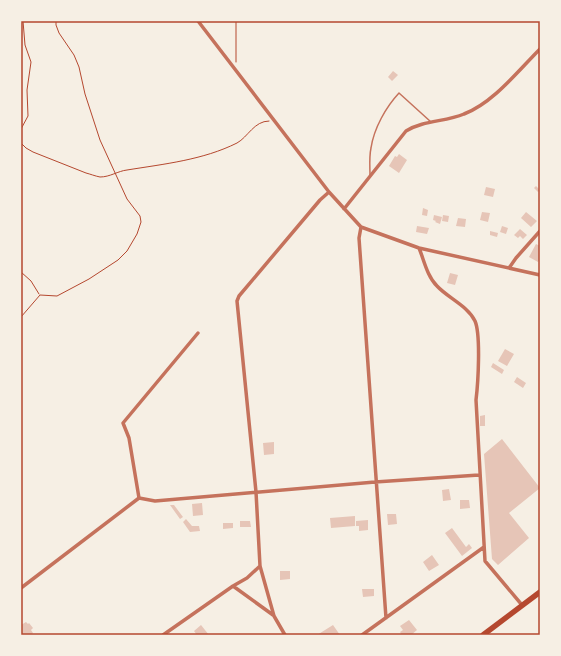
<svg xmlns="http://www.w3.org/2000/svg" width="561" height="656" viewBox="0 0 561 656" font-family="Arial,sans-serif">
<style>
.building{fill:#e6c5b7}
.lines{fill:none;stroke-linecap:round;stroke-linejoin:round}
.path{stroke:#b5482f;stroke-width:1}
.service{stroke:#c5725c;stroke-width:1.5}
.minor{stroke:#c5725c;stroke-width:3.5}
.primary{stroke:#b5482f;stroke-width:5.5}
.neatline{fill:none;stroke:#b5482f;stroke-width:1.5}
</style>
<rect width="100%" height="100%" fill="#f6efe4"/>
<path class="building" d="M393 71 398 75 392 81 388 77Z
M399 154 407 160 399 173 389 166 395 156 397 157Z
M536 186 540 190 538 192 534 188Z
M486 187 495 189 493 197 484 195Z
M423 208 428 210 427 216 422 215Z
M482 212 490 213 488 222 480 220Z
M526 212 537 221 531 227 521 218Z
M434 215 442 217 440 224 435 222 436 221 433 220Z
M443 215 449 216 448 222 442 221Z
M458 218 466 219 465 227 456 226Z
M417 226 429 228 427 234 416 232Z
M502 226 508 228 506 234 500 232Z
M520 229 527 235 523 239 520 236 518 238 514 235Z
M490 231 498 233 497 237 490 235Z
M536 244 540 246V259L538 262 529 257Z
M450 273 458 275 455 285 447 283Z
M505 349 514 354 507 366 498 361Z
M493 363 504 370 502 374 491 367Z
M517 377 526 383 523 388 514 382Z
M485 415V426H480V416Z
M502 439 540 488 509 513 529 538 498 565 492 559 484 454Z
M274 442V454L264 455 263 443Z
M449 489 451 500 443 501 442 490Z
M460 500H469L470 508 460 509Z
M202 503 203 515 193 516 192 504Z
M170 505H174L183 517 180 519Z
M387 514H396L397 524 388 525Z
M355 516V526L331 528 330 518Z
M186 519 192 526H199L200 531 190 532 183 522Z
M368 520V530L359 531V526H356V521Z
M240 521H250L251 527H240Z
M223 523H233V528L223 529Z
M452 528 466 547 469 544 472 548 462 556 445 533Z
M432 555 439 565 429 571 423 562Z
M280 571H290V579L280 580Z
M362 589H374V596L363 597Z
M409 620 417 630 411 635H402L400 632 403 630 400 626Z
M26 622 28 624 29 623 33 628 31 630 33 633 31 635H22L21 634V625Z
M201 625 209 635H197L194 631Z
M333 625 340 635H317Z"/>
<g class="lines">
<path class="path" d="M236 21V62
M21 129 28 116 27 90 31 62 25 45 23 21
M21 143 26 148 33 152 86 173C90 174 95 176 100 177 110 177 118 171 127 170 164 164 203 160 237 143 248 137 254 121 269 121
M21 272 31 281 39 294
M21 317 40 295 57 296 89 279 118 260 127 251 137 234 141 222 140 216 127 199 100 140 85 94 79 67 74 55 59 33 56 25V21"/>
<path class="service" d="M370 176C370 167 369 157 371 148 374 128 386 107 399 93L431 122"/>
<path class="minor" d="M198 21 329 192 361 227 419 248 540 275
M344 209 406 131C424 120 445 122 464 114 493 103 518 71 540 49
M361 227 359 238 386 618
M419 248C424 260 427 276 437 286 448 298 468 306 475 321 481 335 478 384 476 400L485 561 522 605
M509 268 516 258 540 231
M139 498 155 501 375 482 479 475
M233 586 273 615
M21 588 139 498 129 438 123 423 198 333
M163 635 233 586 247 578 260 566
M285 635 274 616 260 566 256 492 237 301 239 296 320 200 329 192
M362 635 484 547"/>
<path class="primary" d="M483 635 540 592"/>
</g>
<rect width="561" height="656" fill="none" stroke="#f6efe4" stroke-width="44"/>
<rect x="22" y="22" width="517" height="612" class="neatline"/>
</svg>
